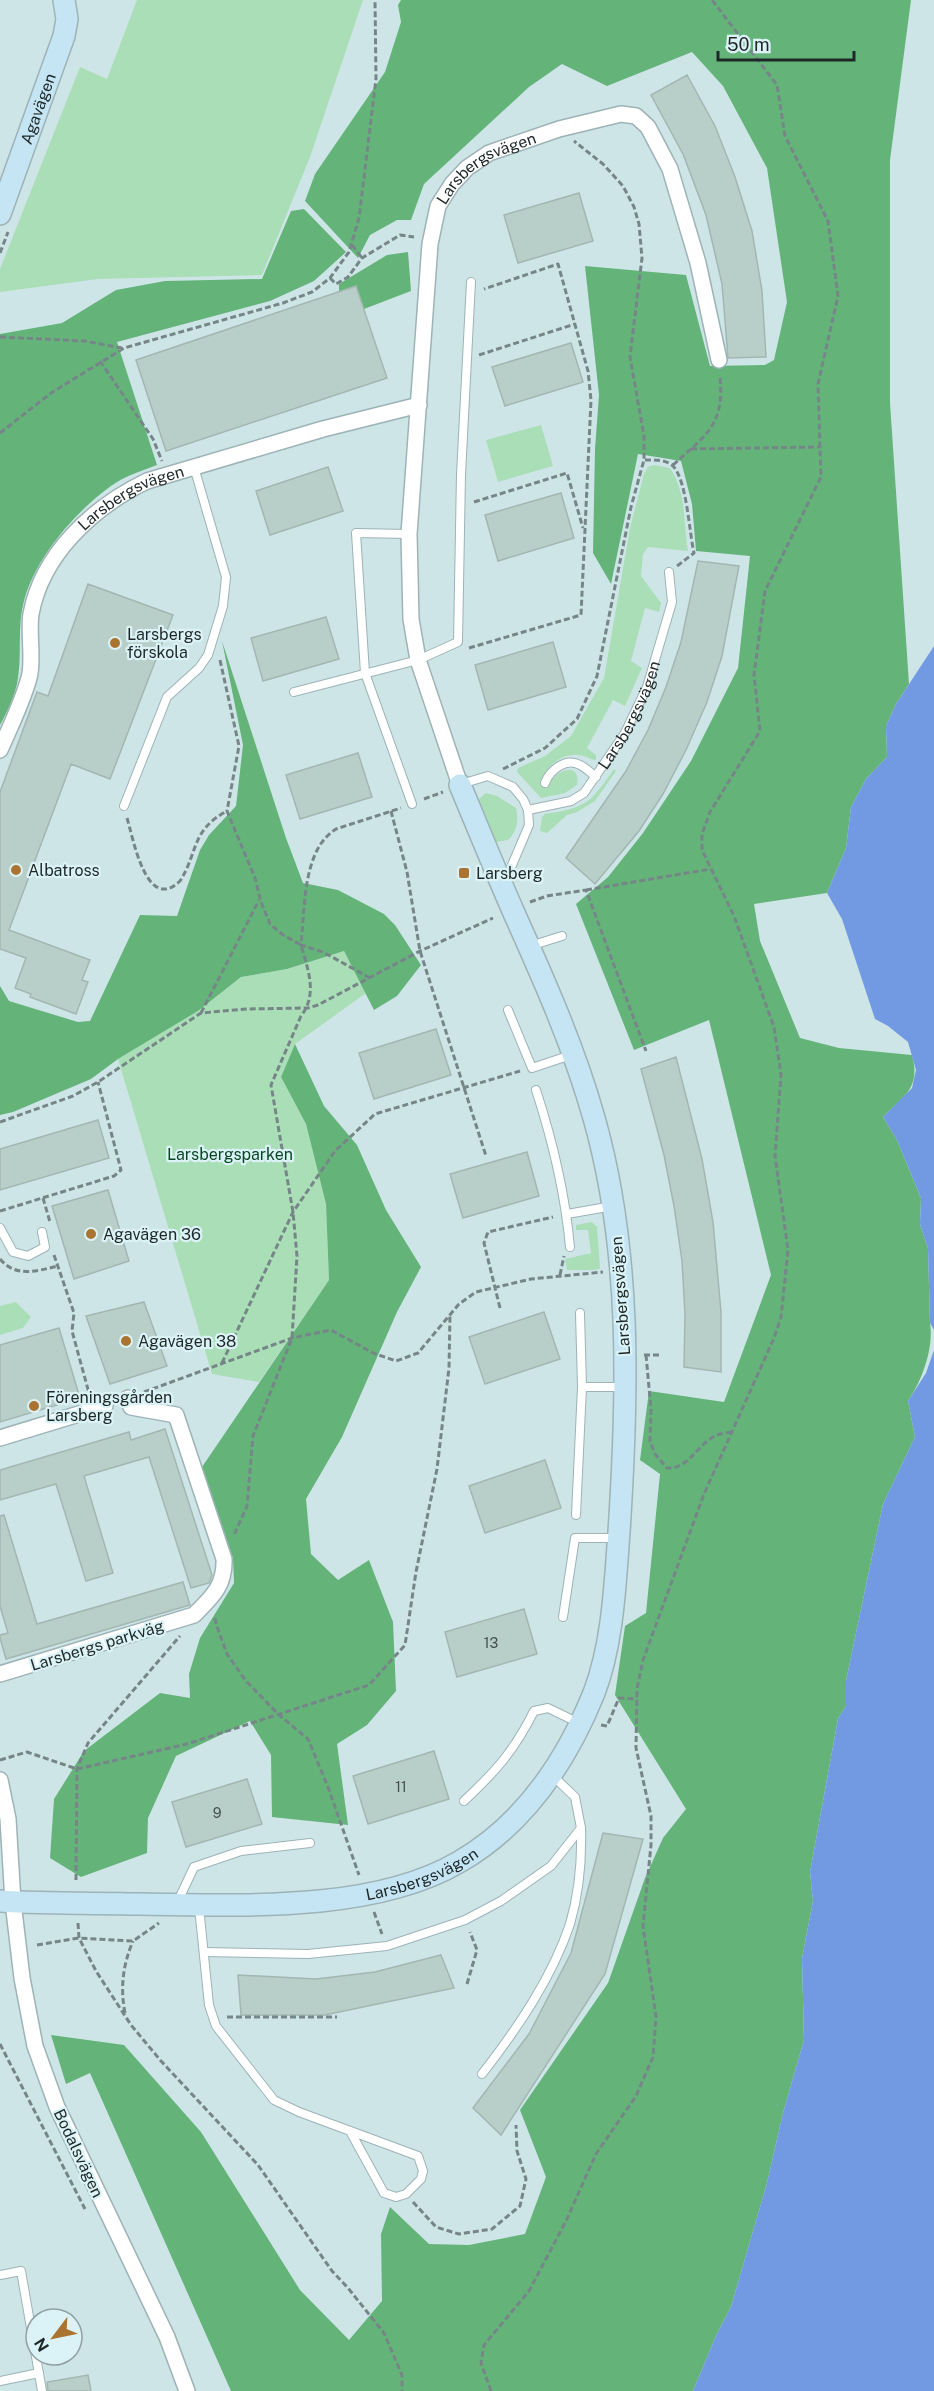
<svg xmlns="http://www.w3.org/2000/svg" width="934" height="2391" viewBox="0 0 934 2391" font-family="'Public Sans',sans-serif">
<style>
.green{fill:#aadeb6}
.forest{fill:#64b47a}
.water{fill:#729ae2}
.building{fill:#b8cec9;stroke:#a2b7b2;stroke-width:1.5}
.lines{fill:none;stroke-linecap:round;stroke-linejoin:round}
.lane-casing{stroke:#9db3b6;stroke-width:10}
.street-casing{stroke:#9db3b6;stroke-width:18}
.secondary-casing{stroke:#9db3b6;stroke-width:24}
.path{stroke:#768688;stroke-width:3;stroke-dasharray:6 3;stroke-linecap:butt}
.lane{stroke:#fff;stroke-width:8}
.street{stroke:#fff;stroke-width:15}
.secondary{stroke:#c5e5f4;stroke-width:21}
.poi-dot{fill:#aa732f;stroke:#dbf3f6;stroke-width:2}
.labels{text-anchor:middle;stroke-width:4.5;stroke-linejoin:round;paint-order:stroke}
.number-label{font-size:14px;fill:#445150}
.street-label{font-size:16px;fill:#1e2728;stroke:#dbf3f6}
.poi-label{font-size:16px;fill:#1e2728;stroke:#dbf3f6;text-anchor:start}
.park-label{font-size:16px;fill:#094722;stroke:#dbf3f6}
</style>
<rect width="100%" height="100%" fill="#cee5e8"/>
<path class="green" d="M137 0H363L310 157 262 275 98 279 0 292V269L80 67 107 79Z
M541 425 553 466 498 482 486 440Z
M654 465 670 468C687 493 683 522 688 551L648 547 643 554 641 576 661 603 659 612 645 608 631 661 642 668 625 706 613 700 587 748 596 755V760C591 760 588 757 583 756 565 750 547 765 541 781L550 783C558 769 581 761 577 785L565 793 541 798 517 772 518 768 545 756 571 736 604 678 630 528 644 474 648 467Z
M614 769 616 771 595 801 577 812 567 815 547 833 540 831 542 817 545 814C587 808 591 802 614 769Z
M486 793 497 796 516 808C519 819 517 832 508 840L496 842 492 838 478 800Z
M344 951 366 993 295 1044 281 1077 306 1124 326 1204 329 1280 259 1382 212 1374 118 1059 198 1011 241 977 287 969Z
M592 1222 597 1227 600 1268 596 1270H567L565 1259 591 1253 588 1230H576V1225Z
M16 1302 31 1317 23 1328 0 1335V1306Z"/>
<path class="forest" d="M401 0H911L890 160V403L909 684 896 704 886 726 887 757 866 779 851 807 846 848 827 893 754 904 760 941 800 1038 839 1048 912 1055C921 1088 904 1096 883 1117L897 1140 921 1198 920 1224 928 1249 930 1323C934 1348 922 1381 908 1401L915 1437 883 1504 846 1681V1706L838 1719 810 1872 813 1901 802 1958 804 2040 783 2113 767 2183 731 2307 716 2336 693 2391H231L90 2073 66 2084 51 2035 124 2045 201 2132 300 2290 349 2340 382 2301 381 2234 390 2207 429 2244 469 2245 525 2234 546 2177 520 2110 608 1983 645 1878 663 1838 686 1809 615 1695 625 1626 646 1613 660 1474 640 1460 649 1391 724 1402 771 1275 709 1020 634 1050 576 904 608 877 643 833 691 761 738 668 750 556 696 551 692 504 681 461 638 454 611 584 593 553 595 449 599 395 585 266 686 275 710 366 765 365 774 360 787 302 767 168 723 86 692 52 607 86 562 64 529 87 424 184 411 220H397L370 235 358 258 305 201 315 174 385 72 401 22 398 5Z
M304 209 346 252 314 281 270 301 117 342 157 465C141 471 125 476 111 486 76 511 35 558 24 601 17 626 22 653 18 678 16 694 7 712 0 725V334L62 323 116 290 165 281 262 279 291 211Z
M408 252 411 291 364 309 356 286 339 292V284L387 255Z
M222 641 286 838 303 883 338 890 384 914 395 925 421 965 397 996 374 1010 344 951 287 969 241 977 198 1011 118 1059 91 1079 13 1112 0 1115V986L9 1001 78 1022 90 1021 140 915 177 916 200 850 209 835 236 806 243 745Z
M295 1044 324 1106 357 1145 386 1210 421 1267 397 1312 342 1437 306 1499 311 1554 338 1580 369 1560 393 1622 396 1691 367 1725 337 1744 348 1825 272 1817 271 1755 250 1721 176 1756 148 1818 147 1853 81 1877 50 1858 54 1799 84 1751 160 1693 190 1698 189 1674 200 1638 234 1583 233 1558 202 1467 329 1280 326 1204 306 1124 281 1077Z"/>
<path class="water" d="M934 646V1330L930 1323 928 1249 920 1224 921 1198 897 1140 883 1117 912 1088 916 1070 908 1042 888 1026 875 1019 842 919 827 893 846 848 851 807 866 779 887 757 886 726 896 704Z
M934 1350V2391H693L716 2336 731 2307 767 2183 783 2113 804 2040 802 1958 813 1901 810 1872 838 1719 846 1706V1681L883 1504 915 1437 908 1401 926 1373Z"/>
<path class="building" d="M687 75 715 126 735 177 752 231 762 291 766 357 728 358 722 284 706 215 683 154 651 95Z
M579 193 593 241 518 263 504 215Z
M356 286 387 378 166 451 136 360Z
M571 343 583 382 505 406 492 367Z
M328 467 343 511 270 535 256 491Z
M561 493 574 538 498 561 485 515Z
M698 561 739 566 722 656 707 702 686 750 663 794 639 831 595 884 566 858 626 771 648 730 666 687 681 642Z
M88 584 173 615 110 779 71 764 9 930 90 960 82 980 88 982 76 1014 30 997 31 994 15 988 26 958 0 949V792L37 692 48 696Z
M326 617 339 659 263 681 251 638Z
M553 642 566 687 488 710 475 665Z
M358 753 372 797 300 819 286 775Z
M436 1029 451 1075 374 1099 359 1053Z
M676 1057 702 1159 713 1222 721 1312V1372L684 1367 685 1314 682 1261 674 1206 664 1155 641 1069Z
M98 1120 109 1158 0 1190V1149Z
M527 1152 539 1196 463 1218 450 1174Z
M108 1190 129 1261 74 1279 52 1206Z
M144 1302 167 1366 110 1384 86 1316Z
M544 1312 560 1359 485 1384 469 1337Z
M59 1328 80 1398 0 1422V1345Z
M165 1429 212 1575 209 1583 191 1588 149 1457 84 1476 113 1573 86 1581 56 1484 0 1500V1470L129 1432 131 1440Z
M545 1460 561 1508 485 1533 469 1486Z
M4 1515 37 1624 183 1582 190 1605 6 1659 0 1638V1635L8 1633 0 1606V1516Z
M524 1609 537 1654 457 1677 445 1632Z
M434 1751 449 1799 368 1824 353 1776Z
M247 1779 262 1824 186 1847 172 1802Z
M603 1833 643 1839 605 1974 501 2135 473 2108 529 2034 571 1953Z
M441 1955 454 1988 325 2015H241L238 1975 316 1979 375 1972Z
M88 2375 91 2391H48L47 2382Z"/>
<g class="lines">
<defs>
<g id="lane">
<path d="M409 534 356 533 365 673 412 804"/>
<path d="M294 692 418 660 458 642 461 474 471 282"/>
<path d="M545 783C550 770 566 757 580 765 586 768 591 773 596 777"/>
<path d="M461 784 488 776 513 787 523 799 528 810 529 825 504 884"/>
<path d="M124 806 167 697 199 668 208 655 223 606 226 577 194 467"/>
<path id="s1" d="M528 810 571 801 584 793 625 733 647 687 672 602 669 572"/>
<path d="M530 946 562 936"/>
<path d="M508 1010 532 1068 571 1055"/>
<path d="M536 1090C553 1142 565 1193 570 1247"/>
<path d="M567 1214 613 1206"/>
<path d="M0 1228 13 1252 28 1256 45 1247 42 1232"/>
<path d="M582 1387H622"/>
<path d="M576 1515 582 1387 580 1313"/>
<path d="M563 1617 575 1538H616"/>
<path d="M464 1801C496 1771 514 1751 534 1711L548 1708 579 1723"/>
<path d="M178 1901 194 1867 241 1851 310 1843"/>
<path d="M199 1907 209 2005 216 2026 274 2100 299 2112 418 2156 423 2171 421 2179 406 2194 396 2197 384 2193 350 2131"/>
<path d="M204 1952 308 1954 387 1946 465 1920 501 1901 551 1866 581 1828 575 1797 553 1776"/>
<path d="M482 2074C517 2029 552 1978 570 1924 579 1893 582 1860 581 1828"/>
<path d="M0 2275 21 2271 42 2391"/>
<path d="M0 2381 39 2373"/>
</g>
<g id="street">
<path id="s2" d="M0 750C10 727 22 703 29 678 34 662 28 633 31 614 42 554 93 507 147 481L323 429 419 405"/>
<path id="s3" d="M460 785 418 660 411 619 409 534 430 244 438 206 452 184 467 168 489 153 559 129 621 114 636 116 648 127 670 169 698 263 719 360"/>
<path d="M0 1438 105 1406"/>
<path d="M0 1674 194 1615C212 1597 225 1586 224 1559L176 1415 131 1407 128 1398"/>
<path d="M0 1780 8 1819 13 1902 22 1978 35 2046 57 2107 167 2337 187 2391"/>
</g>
<g id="secondary">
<path id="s4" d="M0 214 64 36 67 19 64 0"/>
<path id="s5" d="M0 1901C46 1904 93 1903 139 1904 237 1905 372 1913 459 1862 525 1824 566 1762 594 1693 613 1643 615 1585 619 1532 628 1394 632 1252 594 1118 574 1047 544 980 514 913 495 870 478 828 460 785"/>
</g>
</defs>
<use href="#lane" class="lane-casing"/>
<use href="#street" class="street-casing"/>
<use href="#secondary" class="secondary-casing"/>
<path class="path" d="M352 245 362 258
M0 253 8 232
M330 278 336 284 348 277 362 258 400 235 414 237
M0 337 85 341 122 348
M479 355 575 324
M100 361 153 439 162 461
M0 433 51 393 124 348 283 303 312 292 330 278 349 252 359 218 376 79 375 0
M691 449 820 447
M645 460C653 460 666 459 673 466 687 481 689 531 694 553L677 566
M673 465C706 435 725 425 720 376
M474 502 567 473 583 528
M469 648 581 615 591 400 588 371 558 264 484 289
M220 660 239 746 227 811 255 878 261 902 270 924 283 935 301 945C308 970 318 994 301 1016L271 1085 293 1212 297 1256 292 1338 253 1436 247 1506 234 1535
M503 769 545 748 577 719 597 676 631 507 644 460V436L630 357 642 258 639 224 634 207 623 186 603 164 574 141
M424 799 443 792
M391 811 407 872 420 951 486 1156
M127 818C133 837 146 914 180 881 198 853 191 830 227 811
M586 890 711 869
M530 902 547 896 586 890 646 1051
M370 978 323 952 301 945C305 909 302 850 336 829L401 808
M201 1013 259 900
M0 1122 73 1096 98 1082 201 1013 246 1009 308 1008 318 1005 420 951 493 918
M43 1198 50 1222
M0 1211 114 1176 121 1170 98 1082
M54 1255 74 1313 72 1331 89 1393
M0 1259C16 1278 36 1271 58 1266
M560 1275 564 1256
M500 1308 484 1243 488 1232 553 1217
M644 1355H661
M646 1355 651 1409 650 1441 655 1454 667 1468C688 1469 696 1447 713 1437 718 1434 725 1433 731 1432
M222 1363 293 1212 335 1151 375 1114 520 1071
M144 1392 292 1338 331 1330 373 1353 396 1361 418 1353 459 1304 476 1292 531 1279 603 1272
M215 1618 216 1624 227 1654 246 1681 278 1714 308 1739 328 1787 359 1875
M601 1725 607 1726 619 1698 637 1699
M0 1760 27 1752 77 1769
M77 1769 187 1744 369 1685 405 1645 416 1572 437 1469 449 1368 450 1315
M76 1880 77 1769 88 1743 180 1636
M374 1912 382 1934
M78 1923 79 1938 96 1971 131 2025 161 2061 258 2165 332 2271 348 2288 384 2333 402 2375V2391
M37 1945 79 1938 133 1941 159 1923
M467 1984 477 1950 470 1932
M125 2013C120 1987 123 1965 133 1941
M227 2017H337
M0 2044 85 2209
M413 2202 436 2227 459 2234 492 2229 520 2206 526 2179 517 2151 516 2125
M491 2391 481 2363 484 2345 529 2291 566 2221 596 2154 636 2096 653 2057 656 2017 643 1926 651 1845V1816L636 1748 637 1689 643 1660 704 1494 774 1338 781 1317 788 1250 775 1156 781 1075 774 1027 734 916 702 850V834L710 812 760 731 754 675 765 591 821 477 818 384 838 296 828 221 785 136 777 85 712 0"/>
<use href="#lane" class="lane"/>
<use href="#street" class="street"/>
<use href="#secondary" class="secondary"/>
</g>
<g class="poi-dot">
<circle cx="115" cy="643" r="6"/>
<circle cx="16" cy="870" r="6"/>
<rect x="458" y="867" width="12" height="12" rx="3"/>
<circle cx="91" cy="1234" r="6"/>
<circle cx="126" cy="1341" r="6"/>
<circle cx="34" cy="1406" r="6"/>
</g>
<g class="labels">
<g class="number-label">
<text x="491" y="1648">13</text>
<text x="401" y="1792">11</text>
<text x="217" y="1818">9</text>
</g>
<g class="street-label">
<text dy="6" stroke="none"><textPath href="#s4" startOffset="112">Agavägen</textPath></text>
<text dy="6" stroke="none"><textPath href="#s3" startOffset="652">Larsbergsvägen</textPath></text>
<text dy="6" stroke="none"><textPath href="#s2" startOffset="303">Larsbergsvägen</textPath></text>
<text dy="6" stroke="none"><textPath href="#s1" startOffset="150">Larsbergsvägen</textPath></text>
<text transform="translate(620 1296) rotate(-94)" y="6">Larsbergsvägen</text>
<text transform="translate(97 1645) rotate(-17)" y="6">Larsbergs parkväg</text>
<text dy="6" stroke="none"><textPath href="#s5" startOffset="426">Larsbergsvägen</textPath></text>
<text transform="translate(79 2153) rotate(65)" y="6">Bodalsvägen</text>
</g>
<g class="poi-label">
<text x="127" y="640">Larsbergs<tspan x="127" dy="18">förskola</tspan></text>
<text x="28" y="876">Albatross</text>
<text x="476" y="879">Larsberg</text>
<text x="103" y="1240">Agavägen 36</text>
<text x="138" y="1347">Agavägen 38</text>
<text x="46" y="1403">Föreningsgården<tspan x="46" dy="18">Larsberg</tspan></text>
</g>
<g class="park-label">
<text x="230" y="1160">Larsbergsparken</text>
</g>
</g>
<g transform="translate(54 2337) rotate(238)"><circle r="28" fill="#dbf3f6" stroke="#8fa1a4" stroke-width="1.5"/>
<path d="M0-4.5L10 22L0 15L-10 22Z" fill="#aa732f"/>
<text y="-9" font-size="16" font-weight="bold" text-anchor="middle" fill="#1e2728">N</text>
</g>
<path d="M718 51v9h136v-9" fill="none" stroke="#1e2728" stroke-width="3"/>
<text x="727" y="51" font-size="18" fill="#1e2728" stroke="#dbf3f6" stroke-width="4.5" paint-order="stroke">50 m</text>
</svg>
